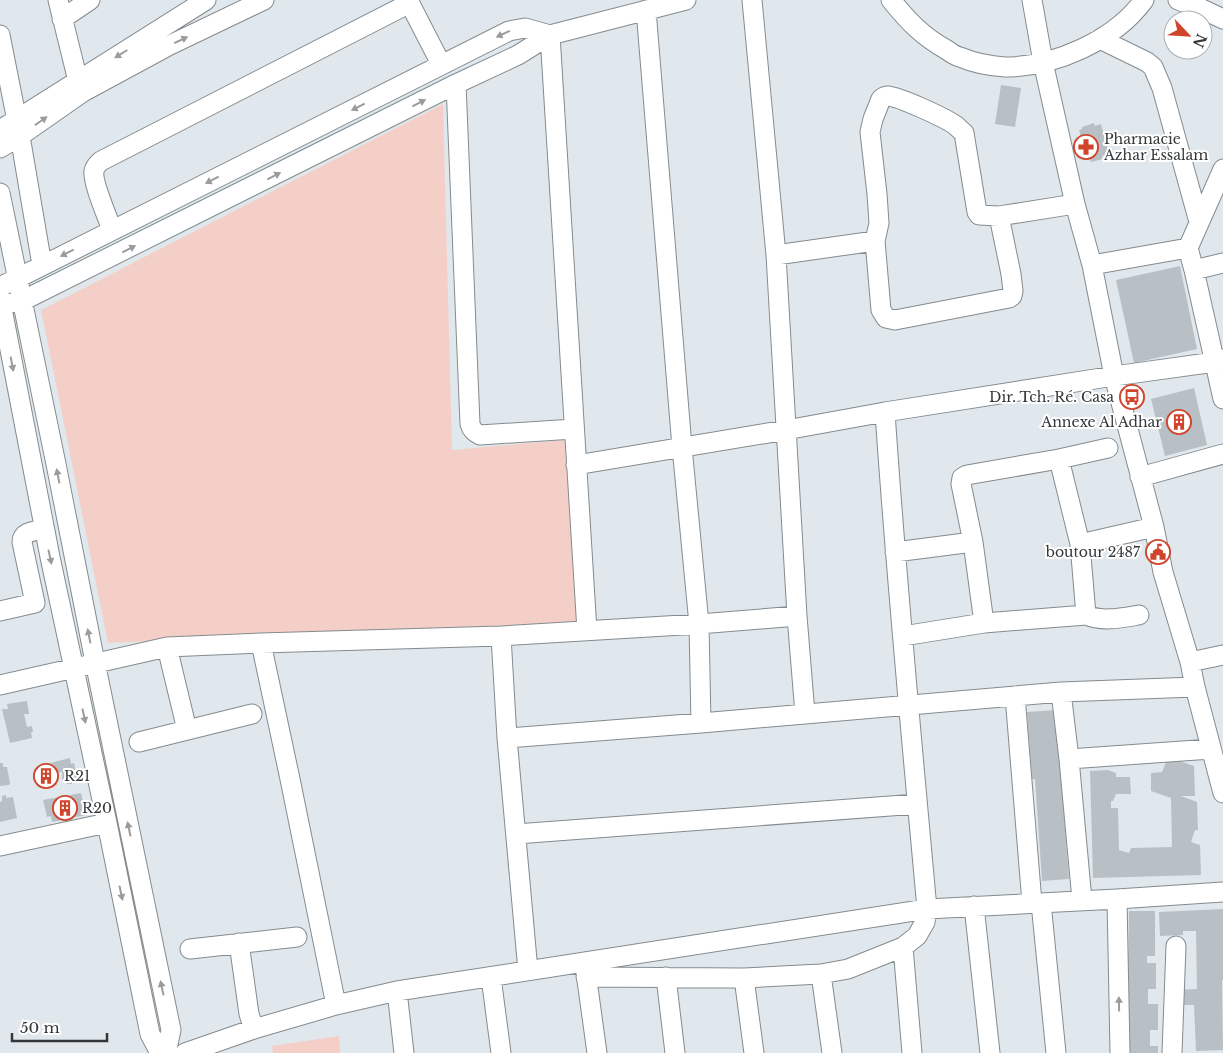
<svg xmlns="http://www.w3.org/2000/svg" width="1223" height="1053" viewBox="0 0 1223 1053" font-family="'Libre Baskerville',serif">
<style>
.green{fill:#f4cfc7}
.building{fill:#b9c0c5}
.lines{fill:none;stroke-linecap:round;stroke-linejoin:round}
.minor-casing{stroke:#848b8f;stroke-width:21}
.minor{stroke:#fff;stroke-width:19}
.oneway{fill:#9a9b9c}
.labels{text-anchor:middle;stroke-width:4;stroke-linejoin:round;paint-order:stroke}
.poi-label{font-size:14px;fill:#343739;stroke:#fff;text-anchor:start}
</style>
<rect width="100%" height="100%" fill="#e0e8ed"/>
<path class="green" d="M443 104 452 450 565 440 577 623 108 643 41 310Z
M339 1036 340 1053H273L272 1046Z"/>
<path class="building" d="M1001 85 1021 88 1015 127 995 124Z
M1094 123 1095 126 1101 124 1109 154 1102 156 1103 159 1091 162 1090 159 1087 160 1079 130 1082 129V127Z
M1180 266 1197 349 1134 363 1116 280Z
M1194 388 1207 445 1165 456 1151 399Z
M27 701 29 714H24L27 727 32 726 33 732H31L32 738 10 743 2 709H8L7 704Z
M1056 710 1069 879 1042 881 1035 779H1032L1027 712Z
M1168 757 1194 766 1195 796H1181L1197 802 1198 830H1195L1191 842 1200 845 1201 875 1093 878 1090 771 1108 770 1116 773V777H1130L1131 794H1116L1113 801H1111V808H1118L1119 850 1129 853 1131 848 1172 847 1171 798 1151 791V773L1162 772Z
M70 758 71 764 74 763 78 780H72V784H67V780H62V772L55 773 57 785 40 788 37 771 38 770V766Z
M0 763H3V767H7L10 783 9 785 0 786Z
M81 793 86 815 52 822 51 816 47 817 43 800Z
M6 795V798L13 797 17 818 0 822V802L2 801V796Z
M1223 909V980H1222L1223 1050 1196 1051 1194 1005H1178L1177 990 1197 989 1196 931H1183V935L1160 936 1159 912Z
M1129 911H1155V956H1147V963H1156V989H1148V1004H1158V1030H1150V1046H1158V1053H1127Z"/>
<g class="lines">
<defs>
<path id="minor" d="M58 0 78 81 82 90
M408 0 441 64
M752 0 776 255 797 616 805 714
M891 0C908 21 922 36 947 50 951 53 955 56 960 57 974 63 990 66 1005 67 1054 67 1114 41 1144 0
M1032 0 1043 62 1075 204 1092 265 1114 376 1154 527 1163 572 1190 662 1195 687 1223 793
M1178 0 1202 9 1223 19
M646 10 682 447 699 624 701 723
M62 19 90 0
M0 35 20 136 42 265
M550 35 587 631
M1100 39 1147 62 1153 67 1162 88 1199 222
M456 84 470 424C472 430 474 432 480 435L574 429
M0 130 206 0
M0 148 20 136 83 92 170 45 264 0
M1223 169 1188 248 1194 270 1223 399
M0 193 56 464 95 662 171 1030 166 1053
M999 216 1011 274 1013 291 1012 296 1009 298 895 320 886 318 881 310 875 241 879 223 877 194 870 132 873 119 881 99C884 97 884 96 888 96 900 97 945 118 955 125 958 127 961 131 964 133L977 212 979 215 999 216 1075 204
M112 230C108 218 92 182 94 171 95 166 98 164 101 161L410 3
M776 255 875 241
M1092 265 1188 248
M1194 270 1223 263
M0 287 509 31 525 28 550 35
M0 298 50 557 107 823 150 1034 160 1053
M11 303 22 301 456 84 518 55 550 35 686 0
M1059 459 1080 544 1086 615
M576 465 786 430 885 412 1114 376 1215 362 1223 359
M1140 477 1223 454
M1080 544 1154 527
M895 552 973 542
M0 611 35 603 22 542C22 531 36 531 44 529
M984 623 973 542 961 484 962 478 967 475 1059 459 1108 448
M501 636 507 738 528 971
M903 636 984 623 1086 615C1103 622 1121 618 1139 615
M261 643 290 779 336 1005
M167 647 187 730
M1190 662 1223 655
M0 685 167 647 261 643 501 636 699 624 797 616
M1061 692 1069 759 1082 900
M1015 696 1032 903
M507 738 701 723 1061 692 1195 687
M139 742 252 714
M1069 759 1211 749
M516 834 917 804
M0 846 107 823
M1117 899 1120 1053
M1041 903 1056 1053
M974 906 990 1053
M239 943 249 1014 254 1029
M903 947 912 1053
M190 949 297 937
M585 966 597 1053
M821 974 832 1053
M491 977 501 1053
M586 977 744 978 821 974 848 969 903 947 917 936 925 922 927 909C912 743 896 578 885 412
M666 977 675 1053
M744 978 754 1053
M397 991 404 1053
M185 1053 254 1029 336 1005 397 991 927 909 1117 899 1223 892
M1172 1053 1176 946"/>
</defs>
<use href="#minor" class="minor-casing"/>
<use href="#minor" class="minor"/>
</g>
<defs><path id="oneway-solid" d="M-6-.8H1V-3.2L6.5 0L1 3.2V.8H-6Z" transform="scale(1.25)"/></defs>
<g class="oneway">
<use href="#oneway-solid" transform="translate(503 34) rotate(155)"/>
<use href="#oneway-solid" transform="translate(181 40) rotate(-25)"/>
<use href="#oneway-solid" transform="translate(121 54) rotate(148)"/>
<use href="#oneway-solid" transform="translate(419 103) rotate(-27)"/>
<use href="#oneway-solid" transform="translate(358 107) rotate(153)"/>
<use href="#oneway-solid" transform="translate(41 121) rotate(-35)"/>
<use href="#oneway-solid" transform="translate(274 176) rotate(-27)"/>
<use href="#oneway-solid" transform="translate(212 180) rotate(153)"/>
<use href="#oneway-solid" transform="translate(129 249) rotate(-27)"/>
<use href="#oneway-solid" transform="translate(67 253) rotate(153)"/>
<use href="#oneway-solid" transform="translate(12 364) rotate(79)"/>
<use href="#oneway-solid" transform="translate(58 476) rotate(-101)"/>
<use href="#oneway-solid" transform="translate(50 557) rotate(78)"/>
<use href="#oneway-solid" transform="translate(89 636) rotate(-101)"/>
<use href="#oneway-solid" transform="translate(84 716) rotate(78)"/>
<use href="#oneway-solid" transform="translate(129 829) rotate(-102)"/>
<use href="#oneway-solid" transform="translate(121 893) rotate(78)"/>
<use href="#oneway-solid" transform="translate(162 988) rotate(-102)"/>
<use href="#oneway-solid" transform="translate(1119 1004) rotate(-91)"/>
</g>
<defs>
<symbol id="pharmacy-ring" viewBox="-11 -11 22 22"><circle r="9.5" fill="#fff" stroke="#d0442c" stroke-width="1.5"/><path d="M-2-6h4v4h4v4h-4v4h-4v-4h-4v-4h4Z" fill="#d0442c"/></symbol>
<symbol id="bus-ring" viewBox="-11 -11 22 22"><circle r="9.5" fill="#fff" stroke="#d0442c" stroke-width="1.5"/><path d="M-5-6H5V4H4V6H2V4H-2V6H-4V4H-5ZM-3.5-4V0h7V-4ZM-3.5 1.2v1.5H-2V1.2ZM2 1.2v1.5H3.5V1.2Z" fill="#d0442c"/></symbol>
<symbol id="building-ring" viewBox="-11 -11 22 22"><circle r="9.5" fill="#fff" stroke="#d0442c" stroke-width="1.5"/><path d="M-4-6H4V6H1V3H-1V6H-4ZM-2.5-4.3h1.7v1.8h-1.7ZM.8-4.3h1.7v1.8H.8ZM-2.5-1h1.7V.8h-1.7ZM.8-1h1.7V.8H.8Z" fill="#d0442c"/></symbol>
<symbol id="civic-ring" viewBox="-11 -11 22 22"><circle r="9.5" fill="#fff" stroke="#d0442c" stroke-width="1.5"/><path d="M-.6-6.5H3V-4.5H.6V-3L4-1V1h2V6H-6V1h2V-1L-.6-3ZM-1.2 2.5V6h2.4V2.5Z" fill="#d0442c"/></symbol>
</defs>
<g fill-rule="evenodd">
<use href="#pharmacy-ring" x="1072" y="133" width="28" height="28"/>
<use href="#bus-ring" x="1118" y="383" width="28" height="28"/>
<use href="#building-ring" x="1165" y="408" width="28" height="28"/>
<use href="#civic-ring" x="1144" y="538" width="28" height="28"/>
<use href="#building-ring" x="32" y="762" width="28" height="28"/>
<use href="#building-ring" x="51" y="794" width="28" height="28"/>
</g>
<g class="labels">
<g class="poi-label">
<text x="1104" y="144">Pharmacie<tspan x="1104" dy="16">Azhar Essalam</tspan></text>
<text x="1114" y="402" text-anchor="end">Dir. Tch. Ré. Casa</text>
<text x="1162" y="427" text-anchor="end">Annexe Al Adhar</text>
<text x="1140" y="557" text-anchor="end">boutour 2487</text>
<text x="64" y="781">R21</text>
<text x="82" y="813">R20</text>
</g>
</g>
<g transform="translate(1188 35) rotate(115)"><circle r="24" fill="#ffffff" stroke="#aeafb0"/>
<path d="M0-4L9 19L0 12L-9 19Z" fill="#d0442c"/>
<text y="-8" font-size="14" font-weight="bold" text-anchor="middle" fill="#343739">N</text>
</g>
<path d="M12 1033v8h95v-8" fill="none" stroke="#343739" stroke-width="2.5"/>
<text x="20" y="1033" font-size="15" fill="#343739" stroke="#ffffff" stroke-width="4" paint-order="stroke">50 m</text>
</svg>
